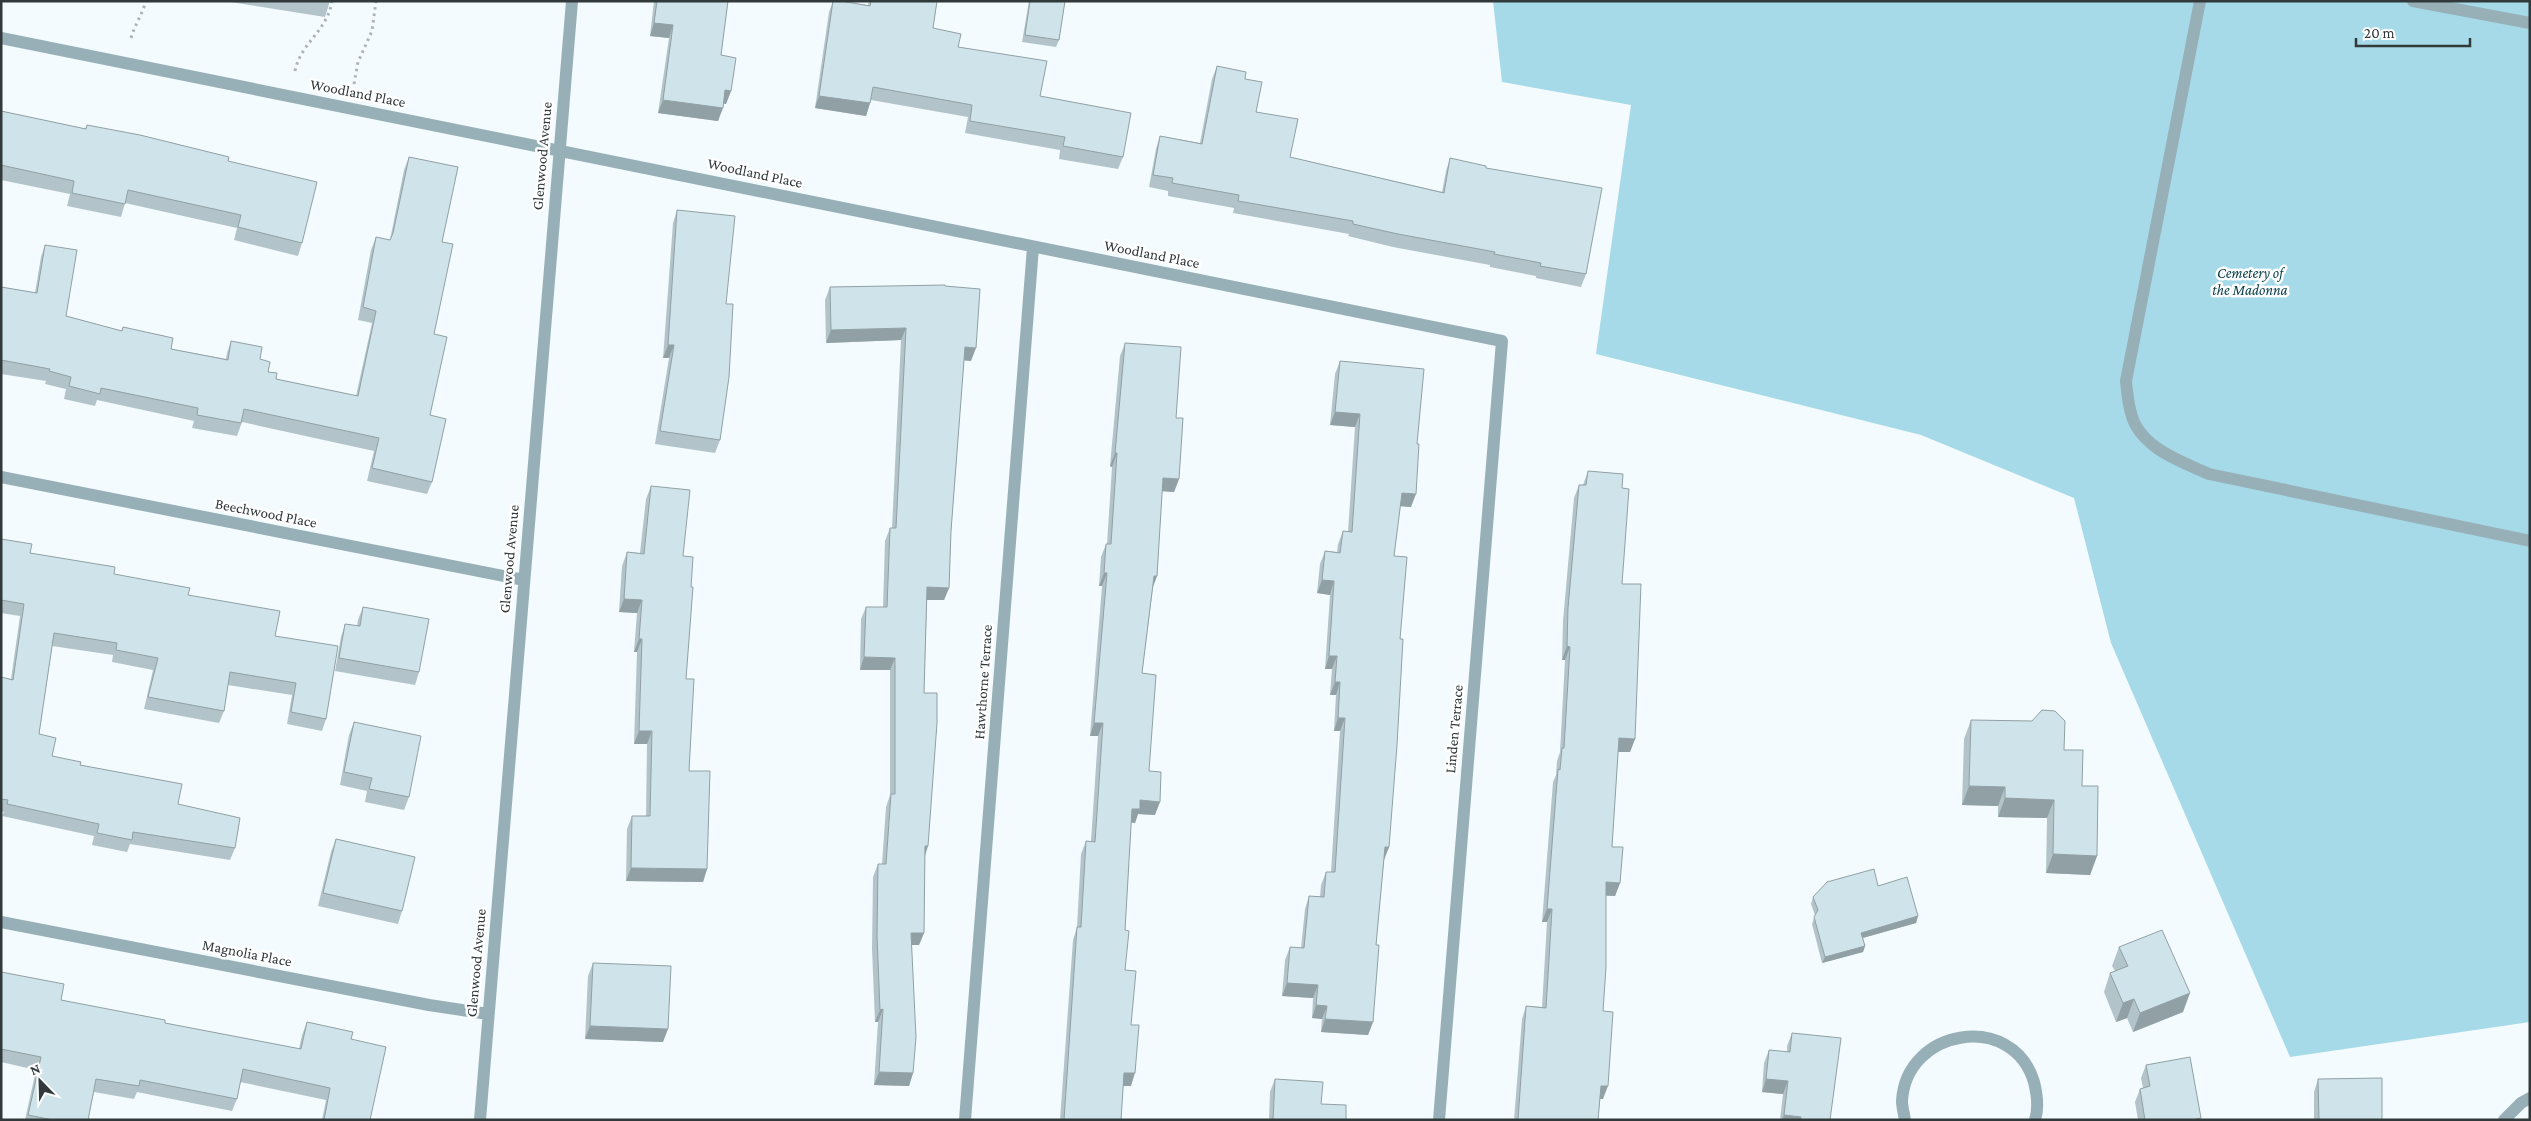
<svg xmlns="http://www.w3.org/2000/svg" width="2531" height="1121" viewBox="0 0 2531 1121" font-family="'Crimson Pro',serif">
<style>
.green{fill:#a6dae9}
.lines{fill:none;stroke-linecap:round;stroke-linejoin:round}
.path{stroke:#acb4b7;stroke-width:3;stroke-dasharray:2.5 4;stroke-linecap:butt}
.minor{stroke:#97b0b7;stroke-width:12}
.wall{fill:#b2c4c9}
.shaded-wall{fill:#91a0a4}
.building{fill:#cfe4ea;stroke:#91a0a4}
.labels{text-anchor:middle;stroke-width:5;stroke-linejoin:round;paint-order:stroke}
.street-label{font-size:15px;fill:#31393b;stroke:#fff}
.park-label{font-size:15px;font-style:italic;fill:#053d49;stroke:#fff}
</style>
<rect width="100%" height="100%" fill="#f3fbfe"/>
<path class="green" d="M1493 1H2530V1022L2290 1057 2111 643 2074 498 1921 435 1596 354 1631 105 1502 82Z"/>
<g class="lines">
<path class="path" d="M131 38C135 24 142 15 146 1
M295 71C301 42 327 32 332 1
M354 84 358 62 372 31 376 1"/>
<path class="minor" d="M2200 1 2126 381C2127 392 2128 403 2131 413 2139 447 2180 461 2209 474L2530 541
M2413 1 2530 23
M1 38 1502 341 1439 1120
M1 477 524 580
M1 922 429 1005 488 1014
M480 1120 572 1
M965 1120 1033 247
M1905 1120C1904 1114 1902 1107 1902 1101 1906 1028 2013 1011 2034 1082 2037 1094 2039 1108 2035 1120
M2504 1120 2521 1103 2530 1098"/>
</g>
<path class="wall" d="M224 1H330L325 17Z
M654 1H728L721 55 731 91 726 104 723 103 718 121 658 113 669 38 650 36Z
M833 1 868 5 869 1H937L933 28 958 47 1040 96 1123 157 1118 169 1059 159 1060 150 965 133 968 117 871 100 866 116 815 108 829 12Z
M1029 1H1065L1059 40 1056 47 1022 42Z
M1217 66 1245 79 1256 112 1290 157 1442 192 1446 171 1450 158 1486 168 1586 274 1581 287 1536 278V276L1490 267V265L1393 247 1348 236 1349 234 1233 213 1234 208 1168 196V191L1149 187 1156 149 1160 136 1200 143 1212 79Z
M1 111 85 129 87 125 228 161 302 243 298 256 234 240 237 228 125 203 121 217 67 206 70 194 1 180Z
M409 157 442 242 434 334 430 415 432 482 427 494 367 481 374 451 242 422 237 436 192 428 194 421 97 400 95 406 64 399 66 389 45 384 46 381 1 374V287L35 293 41 257 45 245 66 316 121 331 123 327 171 349 226 359 227 353 231 341 260 359 268 372 276 379 356 396 372 323 358 320 371 250 376 237 390 240 404 170Z
M677 210 726 304 720 440 715 453 655 444 669 358H663L673 223Z
M945 286 971 361 964 360 951 531 949 588 944 600H927L924 693 925 855 924 933 919 945H912L913 1073 909 1086 874 1085 878 1022H875L872 949 873 877 878 864H882L886 807 890 795V670H860L861 619 866 607H883L885 541 890 528H892L901 340 826 343 825 300 830 287Z
M1125 343 1176 418 1179 479 1174 492 1162 491 1157 576 1153 587 1142 673 1149 771 1155 815 1138 814 1135 823 1131 822 1125 930V970L1131 1025V1086H1123L1121 1120H1060L1073 940 1077 927 1081 854 1086 841H1091L1098 736H1090L1102 586H1099L1101 557 1106 544H1107L1112 467 1110 466 1120 356Z
M1340 361 1411 507 1400 506 1394 556 1400 639 1389 847 1384 860 1376 945 1373 1022 1368 1035 1321 1032 1322 1019 1312 1018 1313 998 1282 996 1285 960 1290 947 1301 948 1305 909 1309 896 1320 897 1321 885 1326 872H1331L1340 731H1334L1336 695H1330L1332 669H1325L1330 595 1317 593 1320 564 1325 551 1337 552 1338 544 1343 531 1348 532 1355 427 1330 425 1335 374Z
M1588 471 1622 488V584L1635 739 1630 752H1618L1612 847 1620 883 1615 896H1606L1603 1011V1099H1600L1598 1120H1514L1522 1019 1526 1006 1542 1007 1547 922H1542L1553 782 1556 775 1557 761 1560 752 1565 660H1562L1563 621 1574 498 1579 485H1583Z
M651 486 683 556 691 587 686 679 689 771 707 869 703 882 626 881 627 829 632 816H646L647 744H634L637 652H634L637 613 619 612 622 566 627 552 640 553 646 499Z
M1 539 30 553 114 574 188 595 275 636 326 719 322 731 287 724 292 695 228 685 224 711 219 723 144 709 153 670 112 662 113 655 52 646 39 734 52 756 80 765 178 804 235 848 230 860 130 844 127 852 92 845 94 836 2 816 4 812 1 811V677L11 679 20 616 1 613Z
M363 607 419 672 415 685 335 671 341 637 345 624 357 626 358 620Z
M1971 720 2064 750 2082 786 2097 856 2090 875 2046 873 2047 818 1998 817V806L1962 805 1964 739Z
M354 722 409 797 404 810 365 802 367 791 340 785 349 735Z
M336 839 402 911 398 924 318 906 331 852Z
M1878 886 1918 916 1916 923 1863 938 1865 946 1863 952 1822 963 1812 924 1815 915 1811 904 1813 897Z
M2119 947 2183 1012 2133 1032 2127 1018 2116 1022 2104 992 2110 973 2115 971 2112 966Z
M593 963 663 1042 585 1039 588 976Z
M1 972 61 1000 165 1023 299 1049 302 1035 307 1022 351 1039 370 1120H322L326 1100 240 1082 237 1099 232 1111 137 1092 134 1099 94 1092 88 1120H25L36 1070 1 1062Z
M1792 1033 1830 1120H1780L1783 1094 1762 1092 1764 1063 1769 1050 1787 1052V1046Z
M2146 1065 2200 1120H2138L2135 1102 2140 1089 2143 1088 2141 1078Z
M1275 1079 1321 1104 1346 1120H1269L1270 1092Z
M2318 1079 2382 1120H2314V1092Z"/>
<path class="shaded-wall" d="M654 23 673 25 669 38 650 36Z
M725 90 731 91 726 104 720 103Z
M819 96 870 103 866 116 815 108Z
M663 100 723 108 718 121 658 113Z
M906 328 901 340 826 343 831 330Z
M668 345H674L669 358H663Z
M965 347 976 348 971 361 960 360Z
M1335 412 1360 414 1355 427 1330 425Z
M1115 453H1117L1112 467 1110 466Z
M1163 478 1179 479 1174 492 1158 491Z
M1402 493 1416 494 1411 507 1398 506Z
M1104 573H1107L1102 586H1099Z
M1154 576H1157L1152 589Z
M1322 580 1334 581 1330 595 1317 593Z
M927 587 949 588 944 600H923Z
M624 599 642 600 637 613 619 612Z
M639 639H642L637 652H634Z
M1567 646 1570 647 1565 660H1562Z
M1329 656H1337L1332 669H1325Z
M864 657 895 658 890 670H860Z
M1335 682H1340L1336 695H1330Z
M1338 718H1345L1340 731H1334Z
M1094 723H1103L1098 736H1090Z
M639 731H652L647 744H634Z
M1619 738 1635 739 1630 752H1614Z
M1969 786 2005 787 1998 806 1962 805Z
M2005 798 2054 800 2047 818 1998 817Z
M1140 800 1160 802 1155 815 1138 814 1135 823 1128 822 1132 809Z
M925 846H928L924 859Z
M1385 847H1389L1384 860H1380Z
M2053 854 2097 856 2090 875 2046 873Z
M631 868 707 869 703 882 626 881Z
M1606 882 1620 883 1615 896 1601 895Z
M1547 909H1552L1547 922H1542Z
M1918 916 1916 923 1859 939 1861 933Z
M911 933H924L919 945H906Z
M1865 946 1863 952 1822 963 1825 957Z
M1287 983 1318 985 1313 998 1282 996Z
M2190 993 2183 1012 2133 1032 2140 1013Z
M2134 999 2127 1018 2116 1022 2123 1003Z
M1316 1005 1327 1006 1322 1019 1312 1018Z
M883 1009 878 1022H875L880 1010Z
M1325 1019 1373 1022 1368 1035 1321 1032Z
M590 1026 668 1029 663 1042 585 1039Z
M879 1072 913 1073 909 1086 874 1085Z
M1124 1073H1135L1131 1086H1120Z
M1766 1079 1788 1081 1783 1094 1762 1092Z
M1601 1086H1608L1603 1099H1596Z
M1784 1115 1801 1117 1800 1120H1782Z"/>
<path class="building" d="M657 1H728L721 55 736 58 731 91 725 90 723 108 663 100 673 25 654 23Z
M833 1H841L870 6 871 1H937L933 28 961 34 958 47 1047 61 1040 96 1131 113 1123 157 1063 146 1065 137 970 121 972 105 873 87 870 103 819 96Z
M1030 1H1065L1059 40 1025 35Z
M1217 66 1246 72 1245 79 1262 82 1256 112 1298 119 1290 157 1444 193 1450 158 1486 166V168L1602 188 1586 274 1540 266 1541 263 1494 254 1495 252 1398 234 1353 224V221L1238 201 1239 195 1172 183 1173 178 1153 175 1160 136 1202 144Z
M1 111 86 129 87 125 140 135 229 157 228 161 317 182 302 243 238 227 241 215 128 190 125 204 72 193 74 181 1 165Z
M409 157 458 167 442 242 453 244 434 334 447 337 430 415 446 419 432 482 372 468 379 438 244 409 241 423 197 415 198 408 101 388 100 394 69 386 71 377 49 371 50 369 1 360V287L37 293 45 245 77 250 66 316 122 331 123 327 173 338 171 349 228 360 231 341 262 347 260 359 270 362 268 372 277 373 276 379 358 396 376 311 363 307 376 237 390 240 393 233Z
M677 210 735 216 726 304H733L729 377 720 440 660 431 674 345H668Z
M945 285V286L980 289 976 348 965 347 951 531 949 588 927 587 924 693H937V723L928 846H925L924 933H911L916 1037 913 1073 879 1072 883 1009 880 1010 877 936 878 864H886L891 794H895V658L864 657 866 607H887L890 528H896L906 328 831 330 830 287Z
M1125 343 1181 347 1176 418H1183L1179 479 1163 478 1157 576H1154L1142 673 1156 675 1149 771 1161 772 1160 802 1140 800V809H1132L1125 930 1129 931 1125 970 1136 971 1131 1025H1139L1135 1073H1124L1121 1120H1064L1077 927H1081L1086 841 1095 842 1103 723H1094L1107 573H1104L1106 544H1111L1117 453H1115Z
M1340 361 1424 369 1417 444H1419L1416 494 1402 493 1394 556 1407 557 1400 639H1403L1397 745 1389 847H1385L1376 945H1379L1373 1022 1325 1019 1327 1006 1316 1005 1318 985 1287 983 1290 947 1304 948 1309 896 1324 897 1326 872H1335L1345 718H1338L1340 682H1335L1337 656H1329L1334 581 1322 580 1325 551 1340 553 1343 531 1352 532 1360 414 1335 412Z
M1588 471 1623 474 1622 488 1629 489 1622 584H1641L1635 739 1619 738 1612 847H1623L1620 883 1606 882V967L1603 1011 1613 1012 1608 1086H1601L1598 1120H1518L1526 1006 1546 1008 1552 909H1547L1558 769 1560 770 1562 748H1564L1570 647 1567 646 1568 608 1579 485H1586Z
M651 486 690 490 683 556 693 557 691 587H693L686 679H694L689 771H710L707 869 631 868 632 816H650L652 731H639L642 639H639L642 600 624 599 627 552 644 554Z
M1 539 32 544 30 553 115 567 114 574 190 588 188 595 280 611 275 636 338 646 326 719 291 712 296 683 230 672 224 711 148 697 158 658 116 650 117 643 54 633 39 734 56 738 52 756 81 762 80 765 182 784 178 804 240 818 235 848 133 832 132 840 97 833 99 824 7 804 8 800 1 799V677L13 680 24 604 1 600Z
M363 607 429 619 419 672 339 658 345 624 360 626Z
M2042 710 2055 711 2065 721 2064 750H2083L2082 786H2098L2097 856 2053 854 2054 800 2005 798V787L1969 786 1971 720 2032 721Z
M354 722 421 736 409 797 369 789 372 778 344 772Z
M336 839 415 857 402 911 323 893Z
M1874 869 1878 886 1907 877 1918 916 1861 933 1865 946 1825 957 1814 917 1818 910 1813 897 1827 882Z
M2162 930 2190 993 2140 1013 2134 999 2123 1003 2110 973 2128 966 2119 947Z
M593 963 671 966 668 1029 590 1026Z
M1 972 64 984 61 1000 165 1020V1023L301 1049 307 1022 353 1032 351 1039 386 1047 370 1120H324L330 1088 243 1069 237 1099 140 1080 139 1086 96 1079 88 1120H53L28 1115 41 1057 1 1049Z
M1792 1033 1841 1038 1830 1120H1801V1117L1784 1115 1788 1081 1766 1079 1769 1050 1790 1052Z
M2190 1057 2201 1118 2192 1120H2145L2140 1089 2150 1086 2146 1065Z
M2382 1078V1120H2319L2318 1079Z
M1275 1079 1323 1082 1321 1104 1346 1105V1120H1273Z"/>
<g class="labels">
<g class="street-label">
<text transform="translate(358 93) rotate(11)" y="5">Woodland Place</text>
<text transform="translate(542 156) rotate(-85)" y="5">Glenwood Avenue</text>
<text transform="translate(755 173) rotate(12)" y="5">Woodland Place</text>
<text transform="translate(1152 254) rotate(11)" y="5">Woodland Place</text>
<text transform="translate(266 513) rotate(11)" y="5">Beechwood Place</text>
<text transform="translate(509 559) rotate(-85)" y="5">Glenwood Avenue</text>
<text transform="translate(983 682) rotate(-86)" y="5">Hawthorne Terrace</text>
<text transform="translate(1454 729) rotate(-85)" y="5">Linden Terrace</text>
<text transform="translate(247 953) rotate(11)" y="5">Magnolia Place</text>
<text transform="translate(476 963) rotate(-85)" y="5">Glenwood Avenue</text>
</g>
<g class="park-label">
<text x="2250" y="278">Cemetery of<tspan x="2250" dy="17">the Madonna</tspan></text>
</g>
</g>
<rect width="2531" height="1121" fill="none" stroke="#31393b" stroke-width="5"/>
<g transform="translate(40 1081) rotate(337)" stroke="#ffffff" stroke-width="4" paint-order="stroke">
<path d="M0-4L9 19L0 12L-9 19Z" fill="#31393b"/>
<text y="-8" font-size="14" font-weight="bold" text-anchor="middle" fill="#31393b">N</text>
</g>
<path d="M2356 38v8h114v-8" fill="none" stroke="#31393b" stroke-width="2.5"/>
<text x="2364" y="38" font-size="15" fill="#31393b" stroke="#ffffff" stroke-width="4" paint-order="stroke">20 m</text>
</svg>
